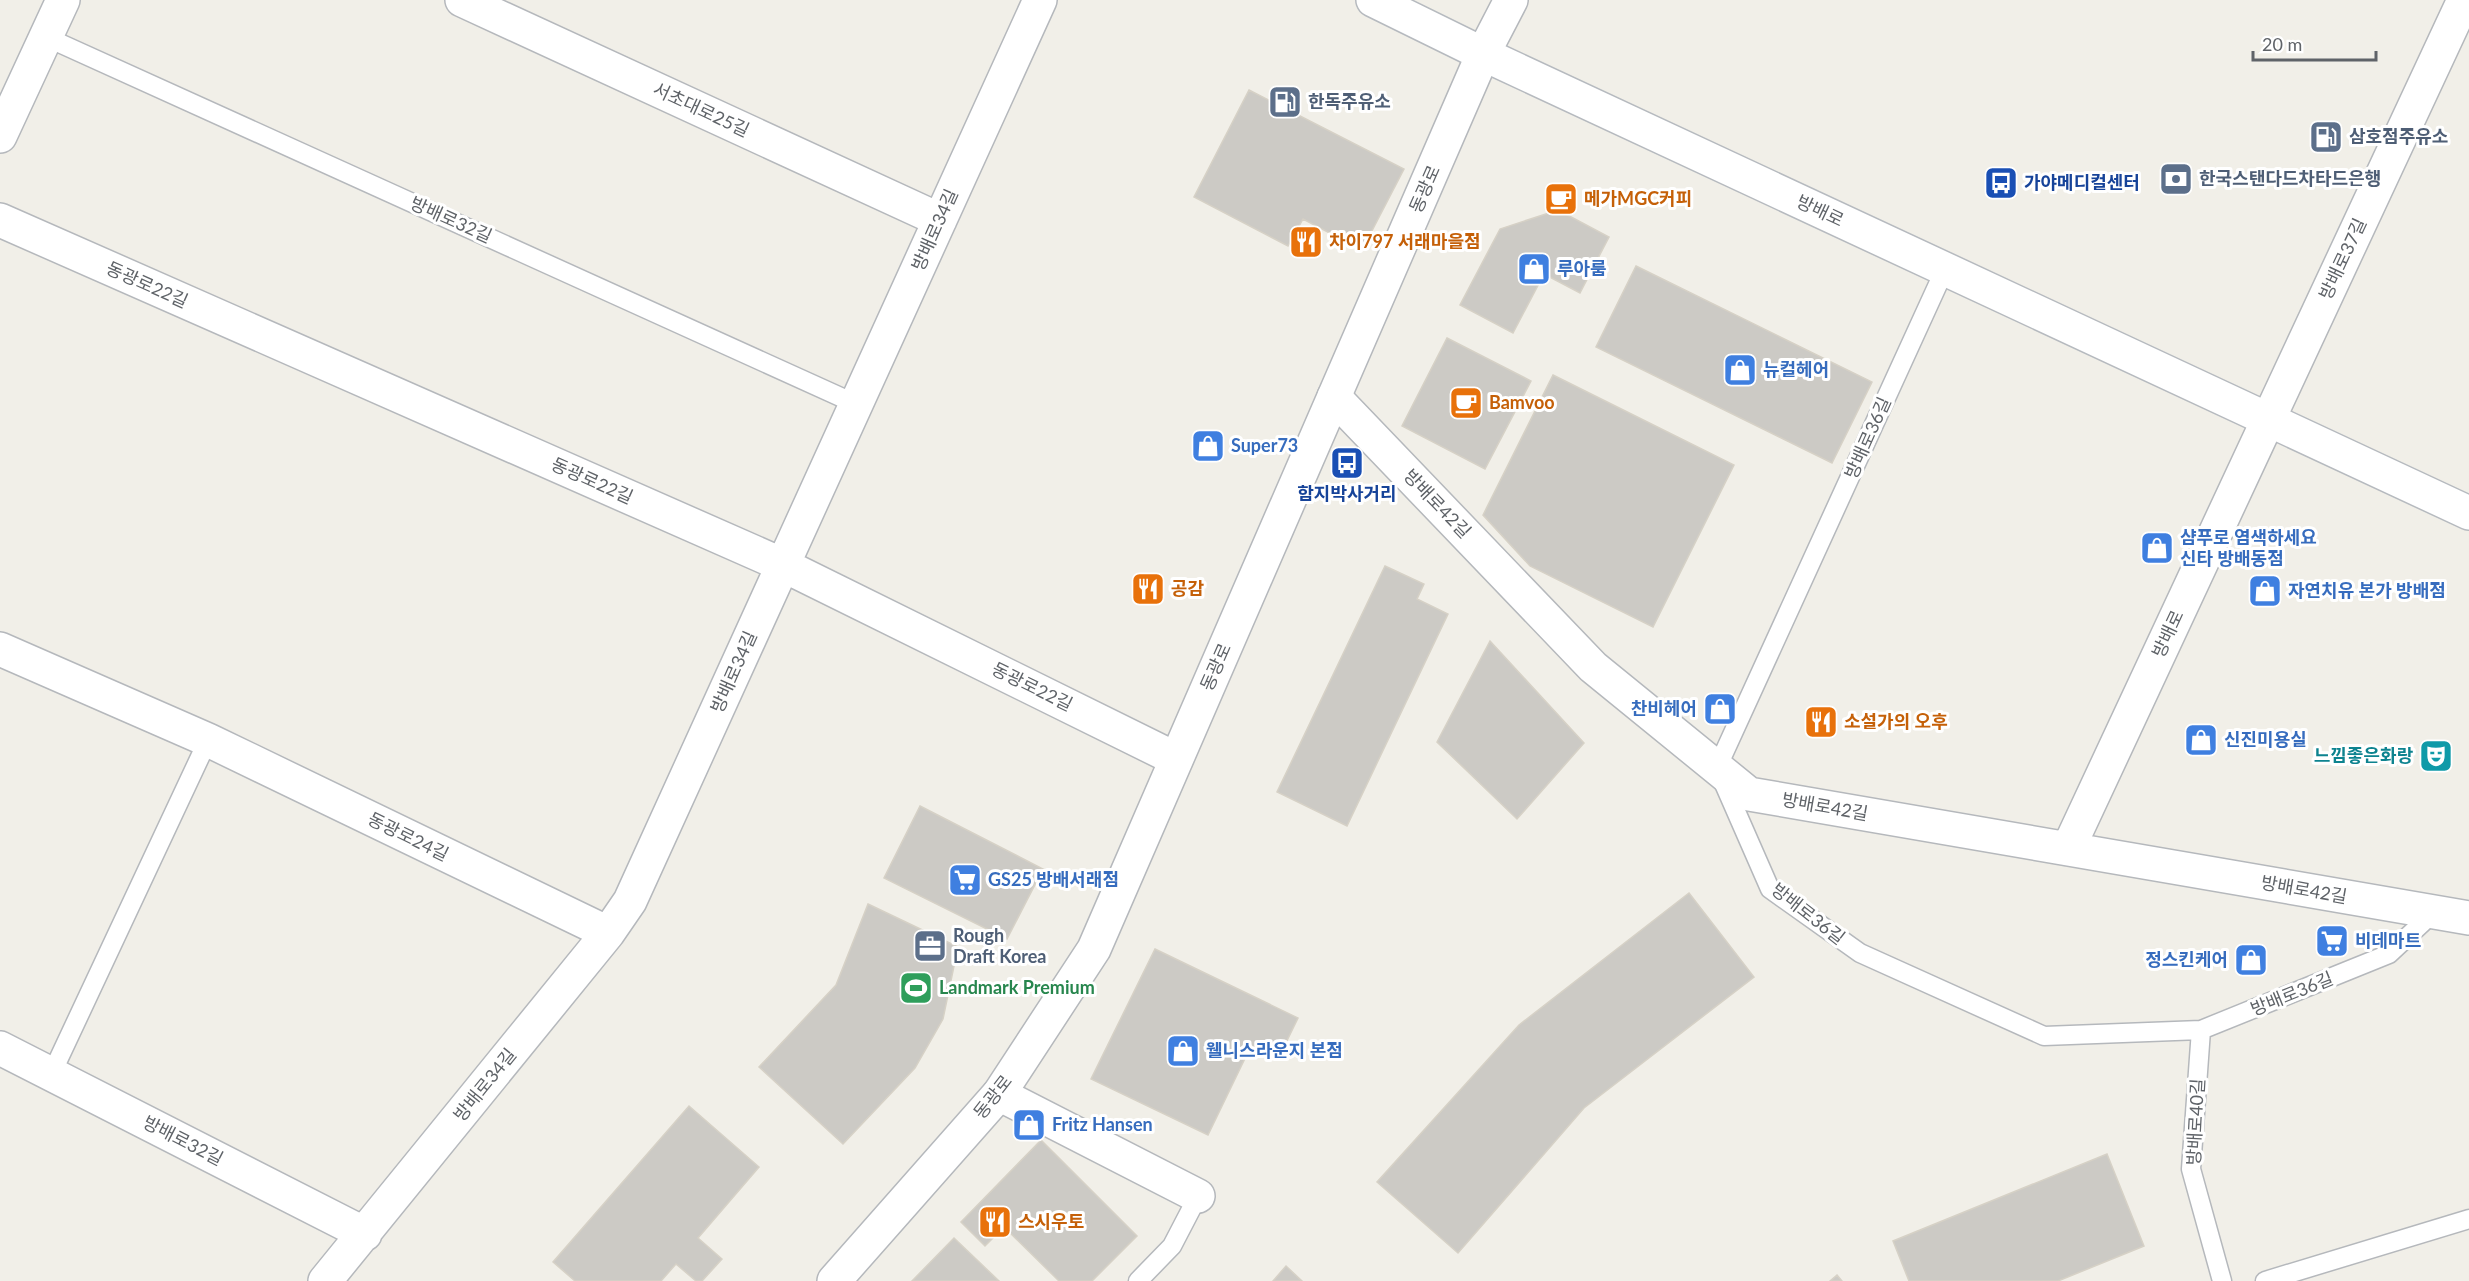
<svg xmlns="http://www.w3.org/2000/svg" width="2469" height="1281" viewBox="0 0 2469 1281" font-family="Lato,'Noto Sans KR',sans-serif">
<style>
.building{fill:#cccac5;stroke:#d6d1c6;stroke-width:1.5}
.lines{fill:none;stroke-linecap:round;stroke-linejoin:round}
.service-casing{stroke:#b5b8bc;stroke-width:21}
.minor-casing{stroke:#b5b8bc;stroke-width:36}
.tertiary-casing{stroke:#b5b8bc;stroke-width:36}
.secondary-casing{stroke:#b6babf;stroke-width:36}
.service{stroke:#fff;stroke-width:18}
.minor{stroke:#fff;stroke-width:33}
.tertiary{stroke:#fff;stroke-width:33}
.secondary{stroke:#fff;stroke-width:33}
.labels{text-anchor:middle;stroke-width:6;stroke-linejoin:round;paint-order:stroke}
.service-label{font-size:18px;font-weight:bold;fill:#4e5e75;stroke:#fff;text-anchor:start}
.street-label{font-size:18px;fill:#5f6368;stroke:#fff}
.transit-label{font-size:18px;font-weight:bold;fill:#164399;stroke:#fff;text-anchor:start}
.food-label{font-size:18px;font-weight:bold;fill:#c56008;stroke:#fff;text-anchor:start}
.shop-label{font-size:18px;font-weight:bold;fill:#366cbe;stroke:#fff;text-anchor:start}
.culture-label{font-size:18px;font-weight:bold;fill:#0d838f;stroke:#fff;text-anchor:end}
.leisure-label{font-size:18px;font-weight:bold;fill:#27864d;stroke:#fff;text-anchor:start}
</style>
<rect width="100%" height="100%" fill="#f1efe8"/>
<path class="building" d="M1249 90 1404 169 1362 250 1303 219 1288 246 1194 197Z
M1558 210 1609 237 1580 293 1544 274 1513 333 1460 305 1500 229Z
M1636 266 1872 382 1832 463 1596 347Z
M1447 338 1531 381 1485 469 1402 426Z
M1553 375 1734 465 1653 627 1530 566 1483 515Z
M1385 566 1424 584 1417 599 1448 614 1347 826 1277 792Z
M1490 641 1584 743 1517 819 1437 742Z
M920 806 1043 869 1007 939 884 878Z
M1689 893 1754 977 1584 1108 1458 1253 1377 1182 1519 1025Z
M868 904 958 947 943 1019 915 1068 843 1144 759 1067 836 985Z
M1155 949 1298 1018 1278 1059 1251 1046 1208 1135 1091 1079Z
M689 1106 759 1167 698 1238 722 1259 702 1281H696L676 1264 661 1281H575L553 1262Z
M1041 1140 1137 1236 1092 1281H1059L1004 1227 985 1246 961 1222Z
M2107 1154 2144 1246 2058 1281H1909L1893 1241Z
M954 1238 999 1281H912Z
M1286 1266 1302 1281H1273Z
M1837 1275 1842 1281H1830Z"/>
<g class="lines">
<defs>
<path id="service" d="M46 37 856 404
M1945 269 1717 768 1770 889 1860 953 2044 1036 2201 1030 2389 954 2434 912
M2201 1030 2191 1169 2222 1281
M52 1073 208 740
M1138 1281 1172 1246 1198 1196
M2265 1281 2469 1219"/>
<path id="minor" d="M462 0 940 220
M0 136 63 0
M0 220 783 565 1176 759
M1334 397 1593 667 1749 794 2469 918
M0 649 208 740 608 933
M2068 849 2464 0
M0 1048 365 1234
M999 1094 1198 1196
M325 1281 608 933 630 901 1040 0"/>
<path id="tertiary" d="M834 1281 999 1094 1094 949 1483 54 1511 0"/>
<path id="secondary" d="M1373 0 1483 54 2469 513"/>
</defs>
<use href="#service" class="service-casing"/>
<use href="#minor" class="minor-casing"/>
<use href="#tertiary" class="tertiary-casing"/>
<use href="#secondary" class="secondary-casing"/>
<use href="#service" class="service"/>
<use href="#minor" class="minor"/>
<use href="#tertiary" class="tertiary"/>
<use href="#secondary" class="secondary"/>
</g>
<defs>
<symbol id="fuel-square" viewBox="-11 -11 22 22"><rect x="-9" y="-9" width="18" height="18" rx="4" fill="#5c6f8a" stroke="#fff"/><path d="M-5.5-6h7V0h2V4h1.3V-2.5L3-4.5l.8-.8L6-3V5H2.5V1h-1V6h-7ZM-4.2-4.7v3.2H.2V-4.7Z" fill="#fff"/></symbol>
<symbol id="bank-square" viewBox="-11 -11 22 22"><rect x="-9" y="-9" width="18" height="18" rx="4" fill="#5c6f8a" stroke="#fff"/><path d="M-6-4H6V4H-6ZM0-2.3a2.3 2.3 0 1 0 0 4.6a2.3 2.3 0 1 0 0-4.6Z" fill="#fff"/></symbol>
<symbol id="bus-square" viewBox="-11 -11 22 22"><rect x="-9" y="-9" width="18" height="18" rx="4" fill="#1a4fb4" stroke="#fff"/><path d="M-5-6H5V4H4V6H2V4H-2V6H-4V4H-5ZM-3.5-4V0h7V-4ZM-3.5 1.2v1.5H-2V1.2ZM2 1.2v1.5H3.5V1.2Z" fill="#fff"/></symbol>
<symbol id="cafe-square" viewBox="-11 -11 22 22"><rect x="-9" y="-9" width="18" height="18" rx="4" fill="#e8710a" stroke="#fff"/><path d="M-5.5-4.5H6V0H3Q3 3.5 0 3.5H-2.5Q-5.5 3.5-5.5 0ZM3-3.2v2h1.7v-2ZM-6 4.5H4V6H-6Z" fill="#fff"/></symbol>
<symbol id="restaurant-square" viewBox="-11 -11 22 22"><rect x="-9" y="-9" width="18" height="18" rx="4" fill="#e8710a" stroke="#fff"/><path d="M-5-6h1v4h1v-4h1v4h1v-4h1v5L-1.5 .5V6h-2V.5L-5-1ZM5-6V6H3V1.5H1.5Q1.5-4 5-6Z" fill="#fff"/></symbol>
<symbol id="shop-square" viewBox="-11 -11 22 22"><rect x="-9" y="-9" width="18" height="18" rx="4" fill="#3f7fe0" stroke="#fff"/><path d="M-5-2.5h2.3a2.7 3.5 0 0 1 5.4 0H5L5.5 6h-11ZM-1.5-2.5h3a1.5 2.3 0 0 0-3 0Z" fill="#fff"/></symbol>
<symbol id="theatre-square" viewBox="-11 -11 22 22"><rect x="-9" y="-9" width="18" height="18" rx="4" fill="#0f9aa8" stroke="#fff"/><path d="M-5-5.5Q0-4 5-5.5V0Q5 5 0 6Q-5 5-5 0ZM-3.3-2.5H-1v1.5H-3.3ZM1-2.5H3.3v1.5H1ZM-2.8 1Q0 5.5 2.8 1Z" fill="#fff"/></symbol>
<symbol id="supermarket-square" viewBox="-11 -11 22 22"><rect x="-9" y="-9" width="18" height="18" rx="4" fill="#3f7fe0" stroke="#fff"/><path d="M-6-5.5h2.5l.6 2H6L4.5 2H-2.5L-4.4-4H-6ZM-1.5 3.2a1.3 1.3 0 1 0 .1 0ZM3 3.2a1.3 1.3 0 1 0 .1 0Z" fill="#fff"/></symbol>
<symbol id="office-square" viewBox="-11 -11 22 22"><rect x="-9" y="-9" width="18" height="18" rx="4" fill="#5c6f8a" stroke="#fff"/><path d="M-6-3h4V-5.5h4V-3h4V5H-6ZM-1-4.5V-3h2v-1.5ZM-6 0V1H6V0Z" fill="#fff"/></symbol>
<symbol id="stadium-square" viewBox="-11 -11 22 22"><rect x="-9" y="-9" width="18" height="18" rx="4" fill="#2e9e5b" stroke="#fff"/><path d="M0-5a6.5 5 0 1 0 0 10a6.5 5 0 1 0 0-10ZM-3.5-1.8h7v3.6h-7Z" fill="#fff"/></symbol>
</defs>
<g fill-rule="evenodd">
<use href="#fuel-square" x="1266" y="83" width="38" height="38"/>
<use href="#fuel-square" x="2307" y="118" width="38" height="38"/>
<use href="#bank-square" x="2157" y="160" width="38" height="38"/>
<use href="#bus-square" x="1982" y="164" width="38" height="38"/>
<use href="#cafe-square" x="1542" y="180" width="38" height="38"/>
<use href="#restaurant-square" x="1287" y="223" width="38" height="38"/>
<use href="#shop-square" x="1515" y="250" width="38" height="38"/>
<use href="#shop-square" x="1721" y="351" width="38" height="38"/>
<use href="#cafe-square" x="1447" y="384" width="38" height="38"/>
<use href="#shop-square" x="1189" y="427" width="38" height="38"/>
<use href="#bus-square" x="1328" y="444" width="38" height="38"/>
<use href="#shop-square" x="2138" y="529" width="38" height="38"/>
<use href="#restaurant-square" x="1129" y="570" width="38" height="38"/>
<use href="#shop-square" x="2246" y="572" width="38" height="38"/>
<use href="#shop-square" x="1701" y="690" width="38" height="38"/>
<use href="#restaurant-square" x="1802" y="703" width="38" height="38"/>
<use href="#shop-square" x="2182" y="721" width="38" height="38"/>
<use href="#theatre-square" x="2417" y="737" width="38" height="38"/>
<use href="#supermarket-square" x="946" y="861" width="38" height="38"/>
<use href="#supermarket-square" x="2313" y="922" width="38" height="38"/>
<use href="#office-square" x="911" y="927" width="38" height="38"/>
<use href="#shop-square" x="2232" y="941" width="38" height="38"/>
<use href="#stadium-square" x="897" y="969" width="38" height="38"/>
<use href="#shop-square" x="1164" y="1032" width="38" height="38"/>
<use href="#shop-square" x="1010" y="1106" width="38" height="38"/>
<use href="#restaurant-square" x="976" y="1203" width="38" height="38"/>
</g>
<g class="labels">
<g class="service-label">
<text x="1308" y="108">한독주유소</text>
<text x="2349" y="143">삼호점주유소</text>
<text x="2199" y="185">한국스탠다드차타드은행</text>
<text x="953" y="942">Rough<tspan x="953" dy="21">Draft Korea</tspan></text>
</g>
<g class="street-label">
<text transform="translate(701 110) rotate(25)" y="6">서초대로25길</text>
<text transform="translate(1425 189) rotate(-66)" y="6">동광로</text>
<text transform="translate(1820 211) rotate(25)" y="6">방배로</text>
<text transform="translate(451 220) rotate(24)" y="6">방배로32길</text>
<text transform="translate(935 230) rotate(-66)" y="6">방배로34길</text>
<text transform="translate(2343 259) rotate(-65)" y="6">방배로37길</text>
<text transform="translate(147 285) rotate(24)" y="6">동광로22길</text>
<text transform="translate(1868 438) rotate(-66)" y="6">방배로36길</text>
<text transform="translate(592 481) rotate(24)" y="6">동광로22길</text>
<text transform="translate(1437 504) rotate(46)" y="6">방배로42길</text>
<text transform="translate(2168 634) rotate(-65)" y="6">방배로</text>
<text transform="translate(1216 667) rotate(-66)" y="6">동광로</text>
<text transform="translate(734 672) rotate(-66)" y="6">방배로34길</text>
<text transform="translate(1032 687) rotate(26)" y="6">동광로22길</text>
<text transform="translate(1825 807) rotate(10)" y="6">방배로42길</text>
<text transform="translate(408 837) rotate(26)" y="6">동광로24길</text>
<text transform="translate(2304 890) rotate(10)" y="6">방배로42길</text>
<text transform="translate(1808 914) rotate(38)" y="6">방배로36길</text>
<text transform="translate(2292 994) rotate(-22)" y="6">방배로36길</text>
<text transform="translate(485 1085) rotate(-51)" y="6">방배로34길</text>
<text transform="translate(993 1097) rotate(-52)" y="6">동광로</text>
<text transform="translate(2196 1122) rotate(-87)" y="6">방배로40길</text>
<text transform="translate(183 1141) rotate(27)" y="6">방배로32길</text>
</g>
<g class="transit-label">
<text x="2024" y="189">가야메디컬센터</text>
<text x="1347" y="500" text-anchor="middle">함지박사거리</text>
</g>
<g class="food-label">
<text x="1584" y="205">메가MGC커피</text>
<text x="1329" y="248">차이797 서래마을점</text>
<text x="1489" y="409">Bamvoo</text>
<text x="1171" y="595">공감</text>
<text x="1844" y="728">소설가의 오후</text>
<text x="1018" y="1228">스시우토</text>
</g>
<g class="shop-label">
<text x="1557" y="275">루아룸</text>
<text x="1763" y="376">뉴컬헤어</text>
<text x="1231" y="452">Super73</text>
<text x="2180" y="544">샴푸로 염색하세요<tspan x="2180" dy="21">신타 방배동점</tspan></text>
<text x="2288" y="597">자연치유 본가 방배점</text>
<text x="1697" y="715" text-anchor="end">찬비헤어</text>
<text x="2224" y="746">신진미용실</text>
<text x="988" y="886">GS25 방배서래점</text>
<text x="2355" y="947">비데마트</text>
<text x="2228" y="966" text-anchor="end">정스킨케어</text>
<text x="1206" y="1057">웰니스라운지 본점</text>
<text x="1052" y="1131">Fritz Hansen</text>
</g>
<g class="culture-label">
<text x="2413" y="762">느낌좋은화랑</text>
</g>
<g class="leisure-label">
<text x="939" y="994">Landmark Premium</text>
</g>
</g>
<path d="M2253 51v9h123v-9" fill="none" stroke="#5f6368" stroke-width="3"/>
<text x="2262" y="51" font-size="18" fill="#5f6368" stroke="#ffffff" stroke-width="4.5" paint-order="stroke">20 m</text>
</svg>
